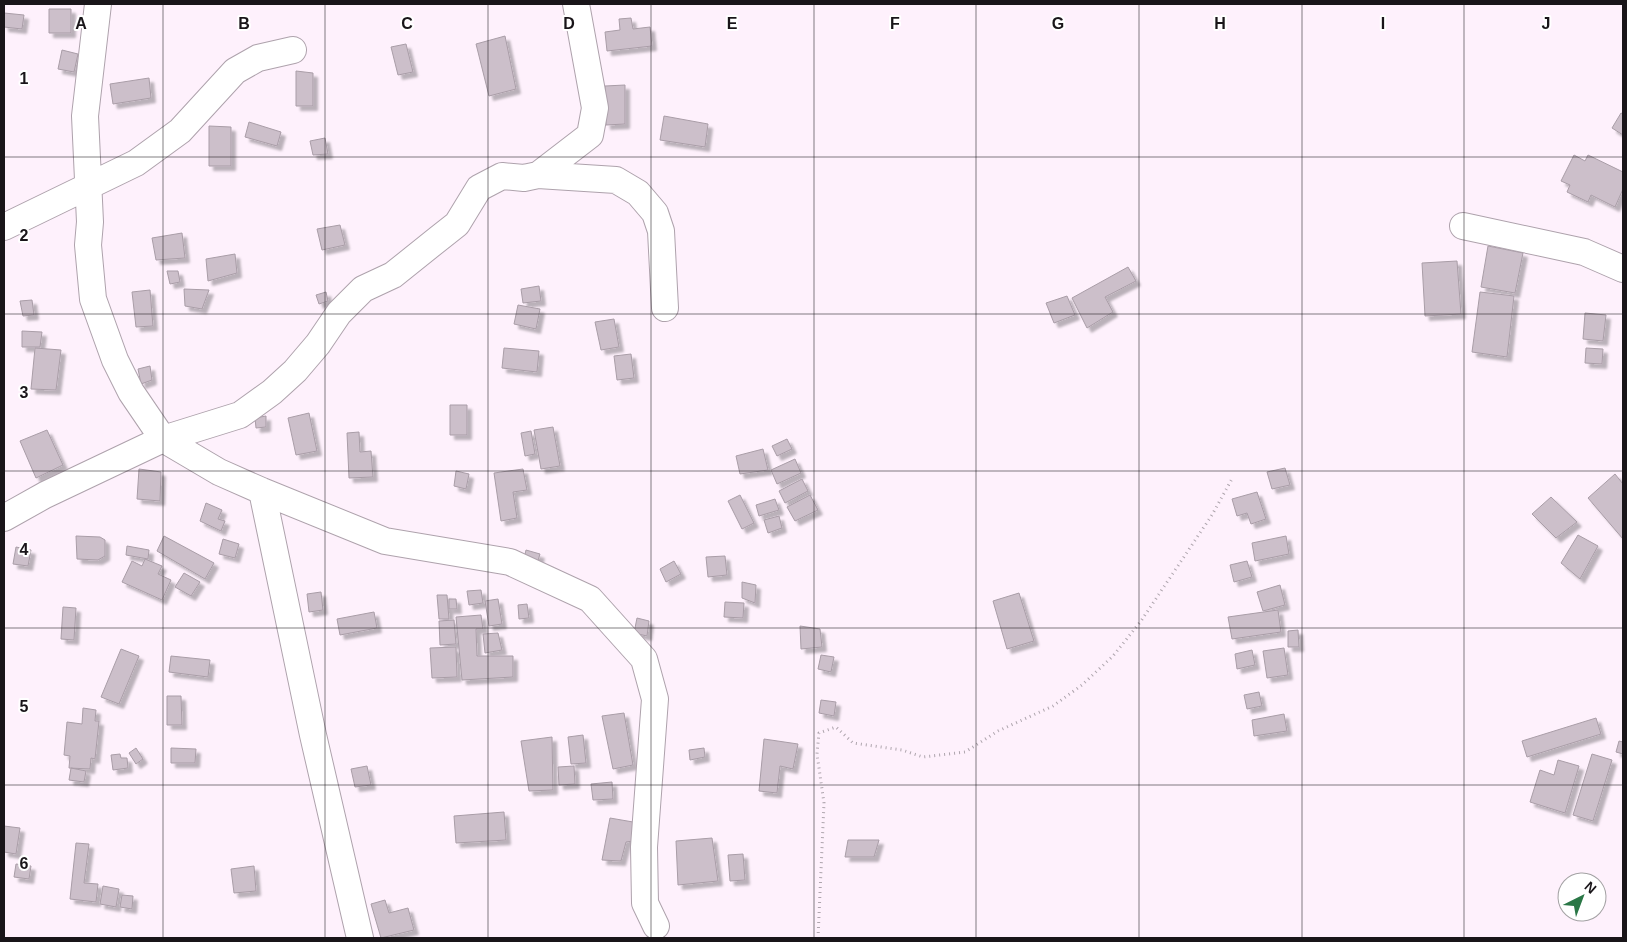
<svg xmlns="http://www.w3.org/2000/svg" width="1627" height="942" viewBox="0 0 1627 942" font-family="Helvetica,sans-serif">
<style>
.building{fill:#ccbfca;stroke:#a99da7;filter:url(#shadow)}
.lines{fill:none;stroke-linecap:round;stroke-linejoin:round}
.minor-casing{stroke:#aea2ac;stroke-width:28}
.path{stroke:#aea5ad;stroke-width:3;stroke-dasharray:1 4;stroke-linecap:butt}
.minor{stroke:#fff;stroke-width:26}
.grid{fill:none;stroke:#191519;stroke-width:1;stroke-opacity:0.55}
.grid-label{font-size:16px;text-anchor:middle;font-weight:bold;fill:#191519;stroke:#fff;stroke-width:4;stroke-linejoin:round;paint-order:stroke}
</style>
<defs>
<filter id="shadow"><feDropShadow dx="4.5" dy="4.5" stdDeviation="1" flood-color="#0004"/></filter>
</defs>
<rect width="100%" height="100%" fill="#fef1fc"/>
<path class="building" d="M49 9H71V33H49Z
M4 13 24 15 22 29 4 27Z
M631 18 633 29 650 27 652 46 607 51 605 32 620 30 619 19Z
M505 36 516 89 489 96 476 44Z
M406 44 413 72 398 75 391 47Z
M62 50 78 54 74 72 58 69Z
M296 71 313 73V106H296Z
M149 78 151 98 113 104 110 84Z
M625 85V124L606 125 605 86Z
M1621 113 1623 114V135L1612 128Z
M664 116 708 124 705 147 660 140Z
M249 122 281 132 277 146 245 137Z
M209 126 231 127V166H209Z
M325 138 328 154 313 155 310 141Z
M1574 155 1585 161 1588 155 1623 172V189L1615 207 1591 195 1588 202 1567 192 1570 185 1561 181Z
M340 225 345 245 322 250 317 229Z
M182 233 185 258 156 260 152 238Z
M1488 246 1523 253 1515 293 1481 287Z
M235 254 237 273 208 281 206 259Z
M1457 261 1461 314 1425 316 1422 263Z
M1128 267 1136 281 1105 297 1113 312 1087 328 1072 298Z
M167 271H178L180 282 170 284Z
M539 286 541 301 523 303 521 289Z
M184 289 209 290 202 309 185 306Z
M150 290 153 326 136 327 132 292Z
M326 292 328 301 319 304 316 295Z
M1480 292 1514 296 1507 357 1472 352Z
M1067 296 1075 315 1054 323 1046 303Z
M32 300 34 315 23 316 20 301Z
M518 305 540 309 536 329 514 324Z
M1585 313 1606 315 1603 341 1583 339Z
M614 319 619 347 601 350 595 322Z
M22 331 42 332 40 347H22Z
M35 348 61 350 56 390 31 389Z
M504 348 539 351 537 372 502 368Z
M1586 348 1603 349 1602 364 1585 363Z
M631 354 634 378 617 380 614 356Z
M150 366 152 380 141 384 138 369Z
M450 405H467V435H450Z
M309 413 317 451 296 455 288 418Z
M266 416V427L256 428 255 418Z
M553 427 560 466 541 469 534 430Z
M47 430 63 465 36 478 20 441Z
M531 431 535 454 525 456 521 433Z
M359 432 360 452 371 451 373 477 349 478 347 433Z
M787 439 792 449 777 456 772 446Z
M763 449 768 470 740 474 736 456Z
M795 459 801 473 777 484 771 470Z
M1285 468 1290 485 1272 489 1267 472Z
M139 469 161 472 160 501 137 499Z
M523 469 527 490 513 492 517 518 501 521 494 473Z
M456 471 469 474 466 489 454 486Z
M1615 474 1623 484V539L1588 498Z
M802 479 808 491 785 503 779 491Z
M1257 492 1266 519 1251 524 1247 513 1237 516 1232 499Z
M740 495 754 523 742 529 728 501Z
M810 495 818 510 795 521 787 507Z
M1551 497 1577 522 1556 538 1532 514Z
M775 499 779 510 759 516 756 505Z
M206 503 222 510 218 519 225 521 221 531 200 521Z
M779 516 782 528 768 533 764 520Z
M1578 535 1598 546 1580 579 1561 563Z
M76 536 100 537 105 540V556L98 560 77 559Z
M164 536 214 563 205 579 157 551Z
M1286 536 1289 554 1255 561 1252 543Z
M223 539 239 544 235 558 219 554Z
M127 546 149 550 148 559 126 555Z
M16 547 31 550 28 566 13 564Z
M526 550 540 554 536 567 523 563Z
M725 556 727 575 708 577 706 557Z
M145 559 162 566 158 574 171 580 162 600 122 582 132 561 142 566Z
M674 561 681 574 666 582 660 569Z
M1247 561 1252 577 1234 582 1230 565Z
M184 573 200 582 191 596 175 587Z
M742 582 756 585 755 603 742 598Z
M1280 585 1285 605 1263 611 1257 592Z
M481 590 483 603 469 605 467 591Z
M321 592 323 610 309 612 307 594Z
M1019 593 1034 641 1007 649 993 601Z
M437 595H447L449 619H439Z
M449 599H456L457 609H449Z
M498 599 502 624 489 626 485 601Z
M725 602 744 603 743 618 724 617Z
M527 604 529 618 519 619 518 605Z
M63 607 76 608 74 640 61 639Z
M1278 610 1281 632 1232 639 1228 617Z
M374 612 377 628 340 635 337 619Z
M481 615 483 629H476L477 656H513V677L462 680 456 617Z
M637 618 649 621 647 636 634 633Z
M454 620 456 644 440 645 439 621Z
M800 626 820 629 822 647 801 649Z
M1298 630 1299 647H1288V631Z
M498 633 502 650 485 653 483 634Z
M456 647 457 677 432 678 430 648Z
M1284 648 1288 675 1267 678 1263 651Z
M121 649 139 656 119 704 101 697Z
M1252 650 1255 665 1237 669 1235 654Z
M821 655 834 657 831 672 818 669Z
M171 656 210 660 208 677 169 672Z
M1259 692 1262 706 1247 709 1244 695Z
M167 696H181L182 725H167Z
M821 700 836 702 834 716 819 713Z
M83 708 96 710 95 721H99L95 759 91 758 90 769 69 768 70 756 64 755 67 722 82 724Z
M624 713 633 765 613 769 602 716Z
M1284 714 1287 731 1254 736 1252 720Z
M1596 718 1601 734 1527 757 1522 741Z
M583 735 586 763 571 764 568 737Z
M552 737 553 790 529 791 521 741Z
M764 739 798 744 793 769 780 766 777 793 759 791Z
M1619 741 1623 742V754L1616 752Z
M136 748 143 759 136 764 129 753Z
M171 748 196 749 195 763H171Z
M704 748 705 757 690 760 689 750Z
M120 754 121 758H127L128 768 113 770 111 755Z
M1592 754 1612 760 1593 821 1573 815Z
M1558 760 1579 766 1565 813 1530 802 1540 770 1554 775Z
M367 766 371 785 355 787 351 769Z
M574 766 575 784 559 785 558 767Z
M71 768 86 771 84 782 69 780Z
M612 782 613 799 593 800 591 784Z
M504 812 506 840 456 843 454 816Z
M610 818 633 822V841L626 842 621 861 602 860Z
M4 826 20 828 16 854 4 852Z
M712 838 718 881 678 885 676 841Z
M848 840H879L874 857H845Z
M76 843 89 844 84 883 98 884 96 902 70 899Z
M743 854 745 880 730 881 728 855Z
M16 864 31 866 29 879 14 877Z
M254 866 256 891 234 893 231 869Z
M103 886 119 889 116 907 100 904Z
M122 895 133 896 132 909 120 907Z
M385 900 389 913 408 908 414 930 381 938 371 904Z"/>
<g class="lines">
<defs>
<path id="minor" d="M98 4 85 116 90 222 88 245 93 299 115 360 131 392 163 439 240 415 272 392 295 371 318 344 339 313 363 289 393 275 438 239 457 224 479 188 502 176 524 178 538 175 616 180 638 193 655 213 661 231 665 308
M538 175 590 135 595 108 576 4
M1463 226 1584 252 1623 269
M4 227 136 163 180 131 235 71 258 58 293 50
M262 491 313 735 360 938
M4 518 45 495 163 439 219 472 262 491 385 541 510 562 590 599 644 659 655 699 644 847 645 903 656 926"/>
</defs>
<use href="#minor" class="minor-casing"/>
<path class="path" d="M818 938 824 803 817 754 819 733 836 727 853 743 902 750 923 757 965 752 998 731 1053 706 1082 685 1113 656 1141 621 1212 515 1233 477"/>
<use href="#minor" class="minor"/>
</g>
<path class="grid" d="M163 4V938M325 4V938M488 4V938M651 4V938M814 4V938M976 4V938M1139 4V938M1302 4V938M1464 4V938M4 157H1623M4 314H1623M4 471H1623M4 628H1623M4 785H1623"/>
<g class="grid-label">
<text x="81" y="29">A</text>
<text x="244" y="29">B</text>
<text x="407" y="29">C</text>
<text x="569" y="29">D</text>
<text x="732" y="29">E</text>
<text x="895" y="29">F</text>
<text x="1058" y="29">G</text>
<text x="1220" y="29">H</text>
<text x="1383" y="29">I</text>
<text x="1546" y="29">J</text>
<text x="24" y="84">1</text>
<text x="24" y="241">2</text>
<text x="24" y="398">3</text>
<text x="24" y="555">4</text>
<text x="24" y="712">5</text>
<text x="24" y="869">6</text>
</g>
<rect width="1627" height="942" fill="none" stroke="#191519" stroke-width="10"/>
<g transform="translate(1582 897) rotate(42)"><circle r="24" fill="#ffffff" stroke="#a3a1a3"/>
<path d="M0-4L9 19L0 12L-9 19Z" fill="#2a7746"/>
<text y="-8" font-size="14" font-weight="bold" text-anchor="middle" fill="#191519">N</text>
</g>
</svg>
